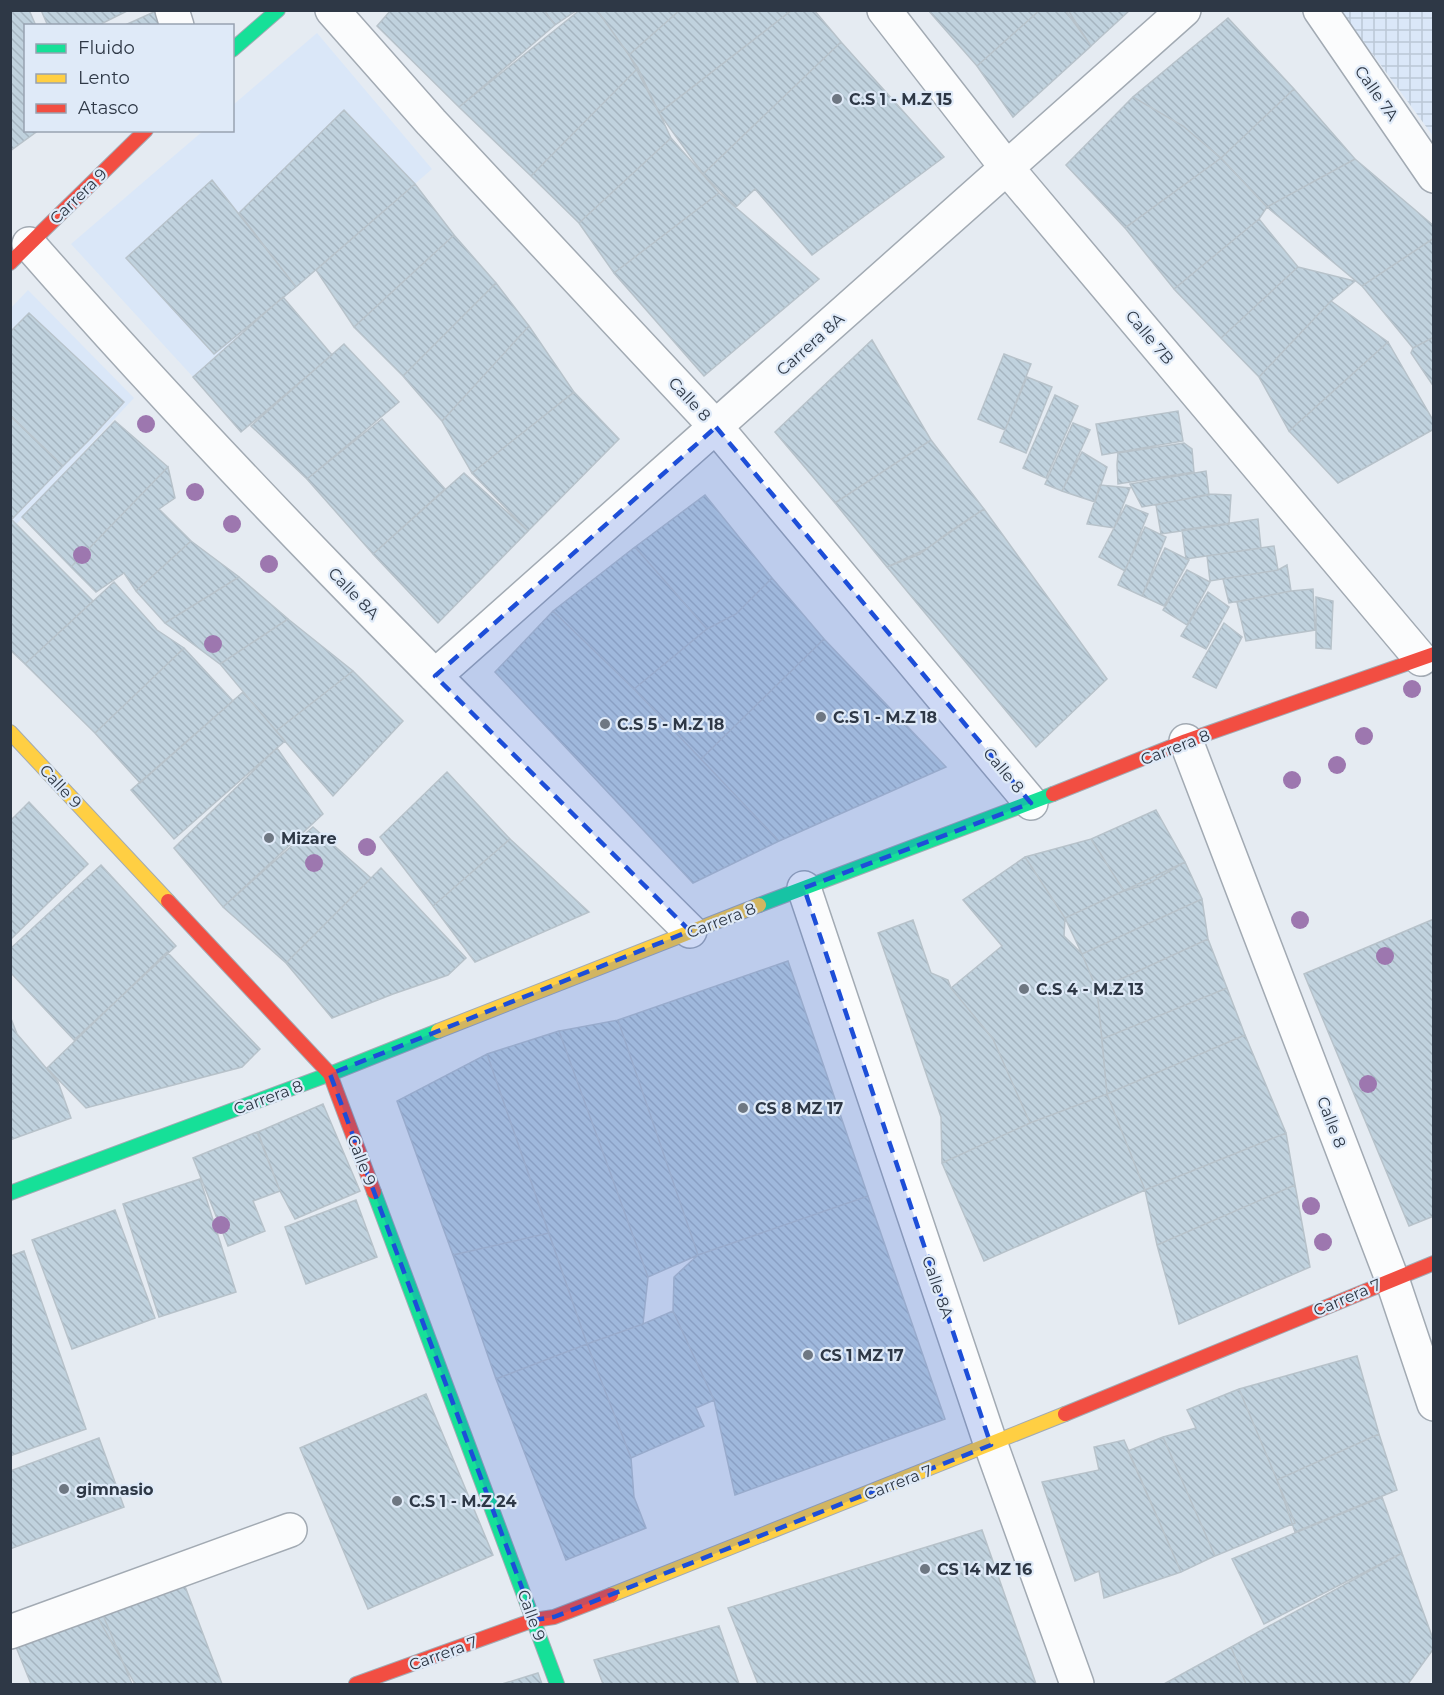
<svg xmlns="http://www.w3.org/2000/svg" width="1444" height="1695" viewBox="0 0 1444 1695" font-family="Montserrat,sans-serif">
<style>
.built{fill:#dae7f8}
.industrial{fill:url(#industrial-grid)}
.building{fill:url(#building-back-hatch);stroke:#b7c2ca;stroke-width:1.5}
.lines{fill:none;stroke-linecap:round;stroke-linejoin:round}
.street-casing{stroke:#a2aab3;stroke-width:36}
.fast-casing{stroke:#a2aab3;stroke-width:16}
.slow-casing{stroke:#a2aab3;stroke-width:16}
.jam-casing{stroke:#a2aab3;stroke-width:16}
.street{stroke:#fbfcfd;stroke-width:33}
.fast{stroke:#16e098;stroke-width:14}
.slow{stroke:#ffcf43;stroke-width:14}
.jam{stroke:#f24e42;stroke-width:14}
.tree{fill:#9d77af}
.marked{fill:#1d4ed8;fill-opacity:0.2;stroke:#1d4ed8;stroke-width:4.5;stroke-dasharray:12 8;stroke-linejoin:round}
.poi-dot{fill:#6e7782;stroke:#dfeaf8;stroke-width:2}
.labels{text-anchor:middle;stroke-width:4.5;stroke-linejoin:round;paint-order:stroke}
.street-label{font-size:16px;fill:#2e3846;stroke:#dfeaf8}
.poi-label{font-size:16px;font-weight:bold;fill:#2e3846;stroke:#dfeaf8;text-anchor:start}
</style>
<defs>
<pattern id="industrial-grid" width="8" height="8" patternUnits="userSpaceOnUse" patternTransform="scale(1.5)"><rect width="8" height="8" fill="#dae7f8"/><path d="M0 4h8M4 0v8" fill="none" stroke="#bbc7d6"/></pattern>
<pattern id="building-back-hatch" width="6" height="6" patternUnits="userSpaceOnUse" patternTransform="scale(1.5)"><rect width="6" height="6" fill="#c0d2de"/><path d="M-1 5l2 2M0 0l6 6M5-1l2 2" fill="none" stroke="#a5b5c0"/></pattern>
</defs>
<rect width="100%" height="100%" fill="#e5ebf2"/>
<path class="built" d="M317 33 432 169 193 377 71 244 203 131 232 130 233 105Z
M28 290 134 398 11 530 10 309Z"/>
<path class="industrial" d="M1341 11H1433V136Z"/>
<path class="building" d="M10 10H29L36 26H26V130H39L10 151Z
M41 10H129L97 26H48Z
M391 10H544L555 25 459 107 377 26Z
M544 10H577L555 25Z
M580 10H597L638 68 531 176 459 107Z
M597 10H680L629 55Z
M680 10H792L659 113 629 55Z
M792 10H814L841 42 703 174 659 113Z
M928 10H1040L977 66Z
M1040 10H1068L1091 46 1013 117 977 66Z
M1065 10H1130L1091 46Z
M156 11 161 26H123Z
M1228 18 1294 89 1221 158 1183 126 1133 97Z
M841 42 944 157 812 255 755 189 736 207 703 174Z
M638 68 671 138 579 223 531 176Z
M1294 89 1355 159 1267 207 1221 158Z
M1133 97 1183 126 1221 158 1125 228 1066 165Z
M344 110 415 184 296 287 239 213Z
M671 138 719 193 614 273 579 223Z
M1221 158 1267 207 1259 219 1174 289 1125 228Z
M1355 159 1434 226V238L1362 286 1267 207Z
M212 180 296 287 214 354 126 258Z
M415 184 454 235 354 327 316 270Z
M719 193 819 279 704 376 614 273Z
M1259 219 1298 267 1221 338 1174 289Z
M454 235 496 283 403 376 354 327Z
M1434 238V337L1413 348 1362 286Z
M1298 267 1355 281 1331 301 1259 377 1221 338Z
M496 283 529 326 442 421 403 376Z
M283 297 332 355 241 432 193 377Z
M1331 301 1388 342 1289 431 1259 377Z
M29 313 124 402 90 439 63 466 10 415V332Z
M529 326 574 392 472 473 442 421Z
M1434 337V387L1411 353 1413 348Z
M872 340 931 440 835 503 775 432Z
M1388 342 1434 422V429L1338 483 1289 431Z
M344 344 399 402 307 479 251 426Z
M1004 354 1031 364 1005 430 978 419Z
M1027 377 1052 387 1026 453 1000 442Z
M574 392 619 439 528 531 472 473Z
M1055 395 1078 406 1046 478 1023 468Z
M1178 411 1183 441 1102 455 1096 424Z
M10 416 63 466 12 519 10 518Z
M382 419 445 489 373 554 307 479Z
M115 421 168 467 71 567 22 517Z
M1073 423 1090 430 1062 491 1045 484Z
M931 440 984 509 946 534 920 554 887 567 835 503Z
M1184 443 1192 449 1194 472 1118 484 1117 465 1118 453Z
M1082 452 1107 467 1095 502 1062 491Z
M168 467 175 498 159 509 191 541 136 591 124 573 96 592 71 567Z
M1206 471 1209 495 1142 507 1130 484Z
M464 473 528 531 438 623 373 554Z
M1100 485 1130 488 1114 528 1087 524Z
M1209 494 1231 495 1229 524 1161 534 1156 505Z
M705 495 772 578 736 614 707 629 635 547Z
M1126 505 1148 514 1125 571 1099 557Z
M984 509 1107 679 1036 747 887 567 926 549Z
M10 518 93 601 25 664 10 650Z
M1258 519 1261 548 1186 559 1182 530Z
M1145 527 1166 537 1142 596 1118 585Z
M191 541 239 577 165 623 136 591Z
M1274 546 1278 570 1210 581 1207 556Z
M635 547 707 629 634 689 553 611Z
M1165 548 1189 560 1164 606 1142 596Z
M1287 565 1291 591 1229 603 1223 579 1278 570Z
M1187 570 1210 582 1187 625 1163 610Z
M239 577 288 619 220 664 165 623Z
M772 578 824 639 701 759 634 689 707 629 736 614Z
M114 582 157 630 184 648 95 733 25 664Z
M1313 589 1315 630 1246 641 1237 602 1291 591Z
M1208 592 1229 607 1206 649 1181 636Z
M1316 597 1333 601 1331 649 1316 648Z
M553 611 634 689 779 841 693 883 495 672Z
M288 619 353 671 276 731 220 664Z
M1224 623 1242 637 1216 688 1193 677Z
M824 639 946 767 779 841 701 759Z
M184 648 233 701 140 783 95 733Z
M353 671 403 721 333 796 276 731Z
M243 692 285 741 174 839 131 790Z
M277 748 323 814 223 907 174 848Z
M447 772 510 839 433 906 380 837Z
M29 802 88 864 10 940V821Z
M1156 810 1185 862 1150 883 1124 891 1091 839Z
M313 827 371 878 286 963 223 907Z
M510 839 589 912 475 962 433 906Z
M1091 839 1124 891 1065 918 1025 857Z
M1025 857 1065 918 1064 936 1082 954 1097 990 1107 1094 1030 1123 993 1039 951 988 1002 946 963 900Z
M1185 862 1202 899 1082 954 1065 918Z
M101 865 176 946 74 1040 10 972V949Z
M381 868 466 958 448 975 393 994 332 1018 286 963Z
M1202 899 1208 939 1097 990 1082 954Z
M1434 919V1216L1409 1226 1304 974Z
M913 920 931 973 948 980 951 988 993 1039 1030 1123 942 1163 941 1117 878 933Z
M1208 939 1227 988 1102 1039 1097 990Z
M167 952 260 1049 242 1067 86 1108 47 1068Z
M788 961 868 1196 698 1255 618 1020Z
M1227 988 1245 1035 1107 1094 1102 1039Z
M10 1016 17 1034 58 1082 71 1118 10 1140Z
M618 1020 698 1255 648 1277 559 1031Z
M559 1031 648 1277 643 1324 587 1344 487 1054Z
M1245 1035 1286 1133 1145 1190 1107 1094Z
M487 1054 549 1233 453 1255 397 1101Z
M1107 1094 1145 1190 984 1261 942 1163 1030 1123Z
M323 1104 360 1191 295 1219 280 1191 258 1132Z
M257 1132 280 1191 253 1201 265 1231 228 1246 193 1158Z
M1286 1133 1295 1185 1157 1245 1145 1190Z
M200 1179 236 1292 159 1317 123 1204Z
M1295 1185 1310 1267 1179 1324 1157 1245Z
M868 1196 945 1419 735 1495 714 1400 673 1311 674 1277 698 1255Z
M356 1200 377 1257 306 1284 285 1227Z
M115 1210 155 1318 72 1349 32 1240Z
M549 1233 587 1344 496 1379 453 1255Z
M24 1251 86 1429 10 1456V1256Z
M673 1311 714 1400 696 1408 704 1426 631 1458 587 1344 643 1324Z
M587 1344 631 1458 634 1497 646 1528 566 1560 496 1379Z
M1357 1356 1379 1434 1277 1480 1239 1389Z
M1239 1389 1295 1523 1215 1556 1163 1437 1196 1428 1187 1410Z
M426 1394 493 1555 368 1609 300 1448Z
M1379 1434 1397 1490 1295 1532 1277 1480Z
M1163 1437 1215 1556 1181 1572 1128 1451Z
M99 1438 124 1507 10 1549V1471Z
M1124 1440 1181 1572 1104 1598 1099 1571 1075 1581 1042 1482 1099 1470 1094 1447Z
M1382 1497 1402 1553 1264 1624 1232 1559Z
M982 1530 1036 1684H758L728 1608Z
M1402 1553 1434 1642V1648L1408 1684H1246L1231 1647Z
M183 1581 222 1684H135L93 1609Z
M100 1608 132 1684H31L14 1642Z
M719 1626 739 1684H603L594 1660Z
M1231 1647 1246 1684H1164Z
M538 1673 542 1684H502Z"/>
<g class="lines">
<defs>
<path id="street" d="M172 10 177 26
M332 10 431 122 716 427 1031 803
M884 10 1007 168 1421 659
M1320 10 1434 176
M29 244C238 483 465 707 690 931
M435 676 1184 10
M1186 741 1392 1279 1434 1404
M804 888 991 1445 1077 1684
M10 1632 290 1530"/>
<path id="fast" d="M232 50 278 10
M759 905 1053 794
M374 1192 557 1684
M10 1193 330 1074 438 1031"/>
<path id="slow" d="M10 732 168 901
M438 1031 759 905
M611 1595 1065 1414"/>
<path id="jam" d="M10 263 146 130
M1053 794 1186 741 1434 654
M168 901 330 1074 374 1192
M1065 1414 1434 1263
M356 1684 534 1620 554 1617 611 1595"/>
</defs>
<use href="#street" class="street-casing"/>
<use href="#fast" class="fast-casing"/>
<use href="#slow" class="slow-casing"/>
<use href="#jam" class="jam-casing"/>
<use href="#street" class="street"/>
<use href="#fast" class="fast"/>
<use href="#slow" class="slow"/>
<use href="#jam" class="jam"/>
</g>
<g class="tree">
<circle cx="146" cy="424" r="9"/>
<circle cx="195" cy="492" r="9"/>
<circle cx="232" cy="524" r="9"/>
<circle cx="82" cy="555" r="9"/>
<circle cx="269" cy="564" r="9"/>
<circle cx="213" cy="644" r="9"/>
<circle cx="1412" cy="689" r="9"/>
<circle cx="1364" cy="736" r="9"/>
<circle cx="1337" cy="765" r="9"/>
<circle cx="1292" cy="780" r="9"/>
<circle cx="367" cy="847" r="9"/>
<circle cx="314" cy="863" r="9"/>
<circle cx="1300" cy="920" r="9"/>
<circle cx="1385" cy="956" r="9"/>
<circle cx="1368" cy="1084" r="9"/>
<circle cx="1311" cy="1206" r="9"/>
<circle cx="221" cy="1225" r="9"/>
<circle cx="1323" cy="1242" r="9"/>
</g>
<path class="marked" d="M716 427 1031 803 804 888 991 1445 554 1617 534 1620 330 1074 690 931 435 676Z"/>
<g class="poi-dot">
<circle cx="837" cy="99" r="6"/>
<circle cx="821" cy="717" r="6"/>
<circle cx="605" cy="724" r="6"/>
<circle cx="269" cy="838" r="6"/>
<circle cx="1024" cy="989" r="6"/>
<circle cx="743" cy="1108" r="6"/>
<circle cx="808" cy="1355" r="6"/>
<circle cx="64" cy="1489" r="6"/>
<circle cx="397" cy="1501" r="6"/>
<circle cx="925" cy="1569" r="6"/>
</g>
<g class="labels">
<g class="street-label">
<text transform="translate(1377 93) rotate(55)" y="6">Calle 7A</text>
<text transform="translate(78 196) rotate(-44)" y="6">Carrera 9</text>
<text transform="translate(1150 337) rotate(50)" y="6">Calle 7B</text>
<text transform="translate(810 344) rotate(-42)" y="6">Carrera 8A</text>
<text transform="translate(690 399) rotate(47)" y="6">Calle 8</text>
<text transform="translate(354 593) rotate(46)" y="6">Calle 8A</text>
<text transform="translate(1175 747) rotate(-21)" y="6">Carrera 8</text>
<text transform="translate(1004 770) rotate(50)" y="6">Calle 8</text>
<text transform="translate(61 786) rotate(47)" y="6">Calle 9</text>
<text transform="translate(721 920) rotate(-21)" y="6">Carrera 8</text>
<text transform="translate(268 1097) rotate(-20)" y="6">Carrera 8</text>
<text transform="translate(1332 1122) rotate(69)" y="6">Calle 8</text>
<text transform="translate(362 1160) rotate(69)" y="6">Calle 9</text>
<text transform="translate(938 1287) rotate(71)" y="6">Calle 8A</text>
<text transform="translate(1347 1297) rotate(-23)" y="6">Carrera 7</text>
<text transform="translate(898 1482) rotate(-21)" y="6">Carrera 7</text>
<text transform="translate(532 1615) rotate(70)" y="6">Calle 9</text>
<text transform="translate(443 1653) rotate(-20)" y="6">Carrera 7</text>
</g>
<g class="poi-label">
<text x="849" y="105">C.S 1 - M.Z 15</text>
<text x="833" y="723">C.S 1 - M.Z 18</text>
<text x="617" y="730">C.S 5 - M.Z 18</text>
<text x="281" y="844">Mizare</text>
<text x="1036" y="995">C.S 4 - M.Z 13</text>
<text x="755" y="1114">CS 8 MZ 17</text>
<text x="820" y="1361">CS 1 MZ 17</text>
<text x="76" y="1495">gimnasio</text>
<text x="409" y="1507">C.S 1 - M.Z 24</text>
<text x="937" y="1575">CS 14 MZ 16</text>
</g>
</g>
<rect width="1444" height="1695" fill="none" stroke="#2e3846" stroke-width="24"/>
<rect x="24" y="24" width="210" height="108" fill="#dfeaf8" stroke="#98a3b1" stroke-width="1.5"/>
<rect x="36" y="44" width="30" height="9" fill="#16e098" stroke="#98a3b1" stroke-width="1.5"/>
<text x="78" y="54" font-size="18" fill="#2e3846">Fluido</text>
<rect x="36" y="74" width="30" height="9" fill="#ffcf43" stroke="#98a3b1" stroke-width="1.5"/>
<text x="78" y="84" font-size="18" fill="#2e3846">Lento</text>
<rect x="36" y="104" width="30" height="9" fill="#f24e42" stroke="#98a3b1" stroke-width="1.5"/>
<text x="78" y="114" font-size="18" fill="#2e3846">Atasco</text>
</svg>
